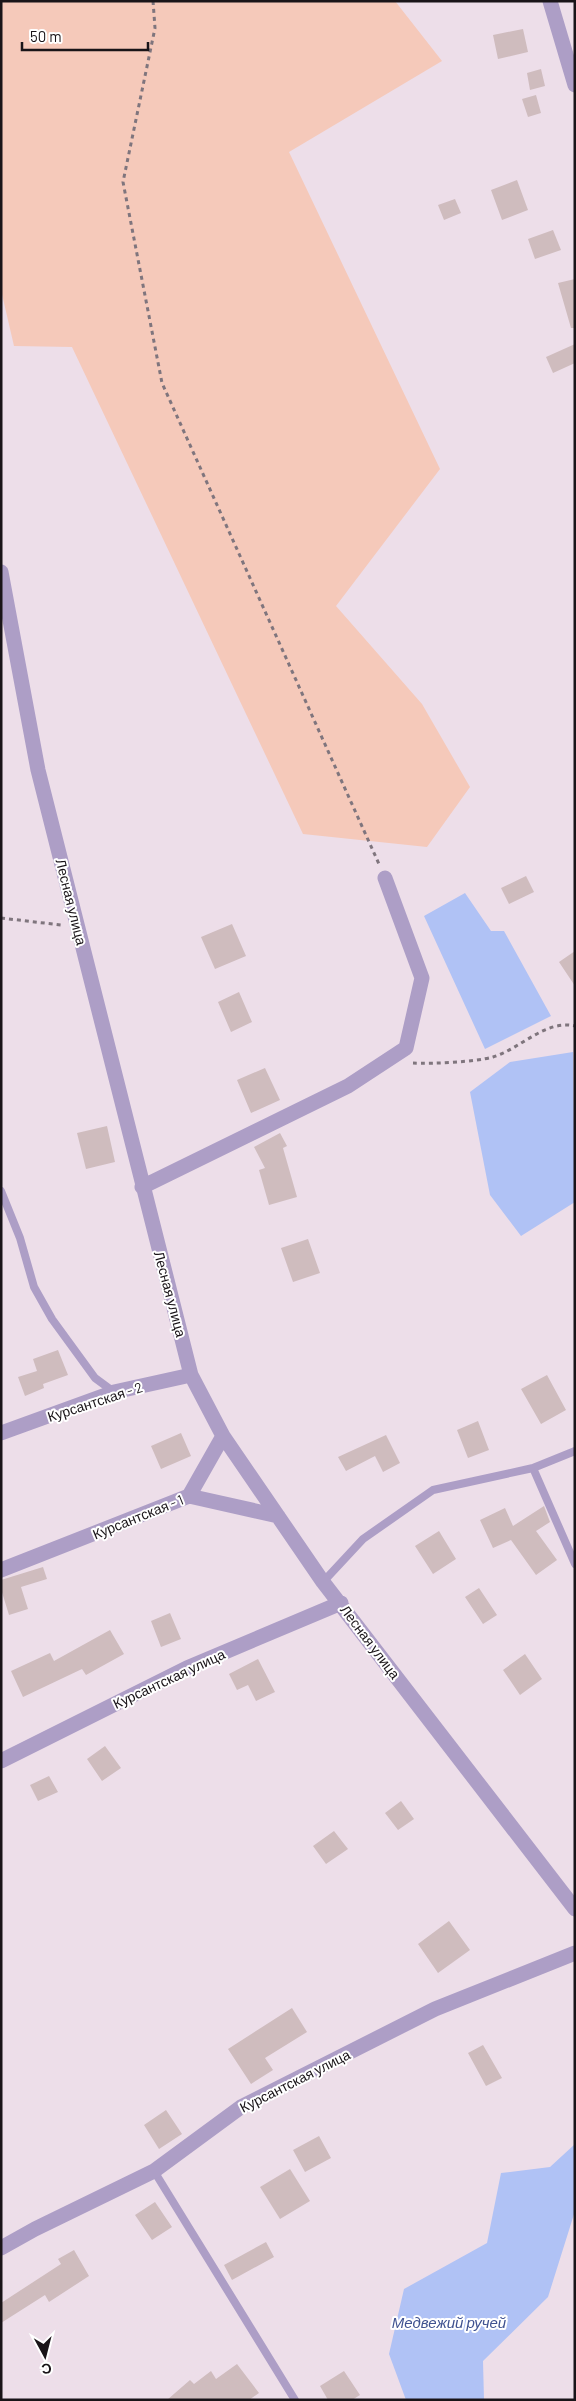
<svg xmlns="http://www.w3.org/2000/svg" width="576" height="2401" viewBox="0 0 576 2401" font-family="Barlow,sans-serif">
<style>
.green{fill:#f5c9ba}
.water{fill:#b0c2f5}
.building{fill:#cfbcbe}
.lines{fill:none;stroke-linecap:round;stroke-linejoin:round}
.path{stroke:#7f757d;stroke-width:3;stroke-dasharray:4 4;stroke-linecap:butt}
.service{stroke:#ad9ec6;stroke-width:8}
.minor{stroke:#ad9ec6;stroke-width:15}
.labels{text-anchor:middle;stroke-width:4;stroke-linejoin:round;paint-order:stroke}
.street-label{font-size:14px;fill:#191418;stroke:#fff}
.water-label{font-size:15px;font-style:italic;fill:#3f5290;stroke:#fff}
</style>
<rect width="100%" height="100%" fill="#eddee9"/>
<path class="green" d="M1 1H395L442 61 289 152 440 469 336 606 422 704 470 787 427 847 303 834 72 347 14 346 1 290Z"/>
<path class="water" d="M465 893 491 931H504L551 1016 485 1049 424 916Z
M573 1052 575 1202 521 1236 490 1195 470 1092 510 1062Z
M575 2144V2211L548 2297 483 2361 484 2400H406L389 2354 404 2289 487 2243 501 2173 550 2167Z"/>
<path class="building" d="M523 29 528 52 498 59 493 35Z
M541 69 545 86 530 90 527 73Z
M536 95 541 113 528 117 522 99Z
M517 180 528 210 502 220 491 190Z
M455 199 461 213 444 220 438 205Z
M553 230 561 250 535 259 528 239Z
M575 279V328H571L558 283Z
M575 344V363L553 373 546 357Z
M526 876 534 892 509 904 501 888Z
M232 924 246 956 215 969 201 937Z
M575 951V986L559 962Z
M239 992 252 1022 231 1032 218 1002Z
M265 1068 280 1100 251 1113 237 1080Z
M107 1126 115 1162 86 1169 77 1133Z
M280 1133 287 1146 283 1148 297 1197 269 1205 259 1170 265 1168 254 1147Z
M308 1239 320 1273 293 1282 281 1248Z
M58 1350 68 1375 43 1384 44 1388 25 1396 18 1377 37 1371 33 1359Z
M547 1375 566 1410 541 1424 521 1389Z
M478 1421 489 1450 468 1458 457 1430Z
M181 1433 191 1456 161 1469 151 1446Z
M386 1435 400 1463 383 1472 375 1456 346 1471 338 1457Z
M544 1506 550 1522 536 1531 557 1560 536 1575 511 1540 493 1548 480 1520 505 1508 513 1526Z
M439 1531 456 1559 433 1574 415 1546Z
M43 1567 47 1579 21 1587 28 1609 9 1615 1 1589V1580Z
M479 1588 497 1615 483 1624 465 1597Z
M170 1613 181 1639 161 1647 151 1621Z
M110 1630 124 1654 86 1675 82 1669 23 1697 11 1671 50 1653 54 1661Z
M525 1654 542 1679 520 1695 503 1670Z
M258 1659 275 1692 256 1701 248 1685 237 1690 229 1674Z
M105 1746 121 1768 102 1781 87 1759Z
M49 1776 58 1792 38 1801 30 1785Z
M401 1801 414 1819 398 1830 385 1813Z
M334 1831 348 1849 326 1864 313 1846Z
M449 1921 470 1950 438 1973 418 1944Z
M292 2008 307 2032 265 2058 273 2070 251 2084 228 2049Z
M483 2045 502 2078 486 2086 468 2053Z
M166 2110 182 2134 159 2149 144 2125Z
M319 2136 331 2158 305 2172 293 2150Z
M290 2169 310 2201 280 2219 260 2187Z
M155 2202 172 2227 152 2240 135 2215Z
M266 2242 274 2257 232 2280 224 2265Z
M74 2250 89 2276 49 2302 45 2295 1 2323V2303L61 2264 58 2259Z
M237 2364 259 2393 249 2400H167L190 2380 194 2384 211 2371 216 2379Z
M344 2371 360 2395 352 2400H328L320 2386Z"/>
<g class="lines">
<path class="path" d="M153 1 155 28 123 182 162 383 379 864
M1 918 61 925
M413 1063C432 1064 475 1062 493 1057 520 1049 546 1019 575 1026"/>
<path class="service" d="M1 1191 20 1238 34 1287 52 1319 95 1378 114 1392
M533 1468 575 1564
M323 1582 363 1539 433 1490 533 1468 575 1451
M154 2171 295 2400"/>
<path class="minor" d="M550 1 575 85
M1 572 38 770 191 1375 223 1436 323 1582 575 1909
M142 1187 348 1086 406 1048 422 978 385 878
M1 1433 114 1392 191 1375
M189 1496 223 1436
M1 1570 189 1496 278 1516
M1 1761 187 1668 341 1603
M1 2248 35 2229 154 2171 241 2107 435 2009 575 1953"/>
</g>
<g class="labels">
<g class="street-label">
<text transform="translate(71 902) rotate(76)" y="5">Лесная улица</text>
<text transform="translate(170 1294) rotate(75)" y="5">Лесная улица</text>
<text transform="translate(95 1402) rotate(-18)" y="5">Курсантская - 2</text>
<text transform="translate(138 1517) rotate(-22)" y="5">Курсантская - 1</text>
<text transform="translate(370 1642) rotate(53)" y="5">Лесная улица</text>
<text transform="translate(169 1679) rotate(-25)" y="5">Курсантская улица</text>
<text transform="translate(295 2081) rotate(-27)" y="5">Курсантская улица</text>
</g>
<g class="water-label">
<text x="449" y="2328">Медвежий ручей</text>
</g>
</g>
<rect width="576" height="2401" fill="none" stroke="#191418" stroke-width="5"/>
<g transform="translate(45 2356) rotate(173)" stroke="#ffffff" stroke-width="4" paint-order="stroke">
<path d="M0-4L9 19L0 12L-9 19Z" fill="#191418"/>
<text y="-8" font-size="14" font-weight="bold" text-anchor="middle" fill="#191418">С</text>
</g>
<path d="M22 42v8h126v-8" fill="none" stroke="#191418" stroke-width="2.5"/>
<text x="30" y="42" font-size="15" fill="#191418" stroke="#ffffff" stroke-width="4" paint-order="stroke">50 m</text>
</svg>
